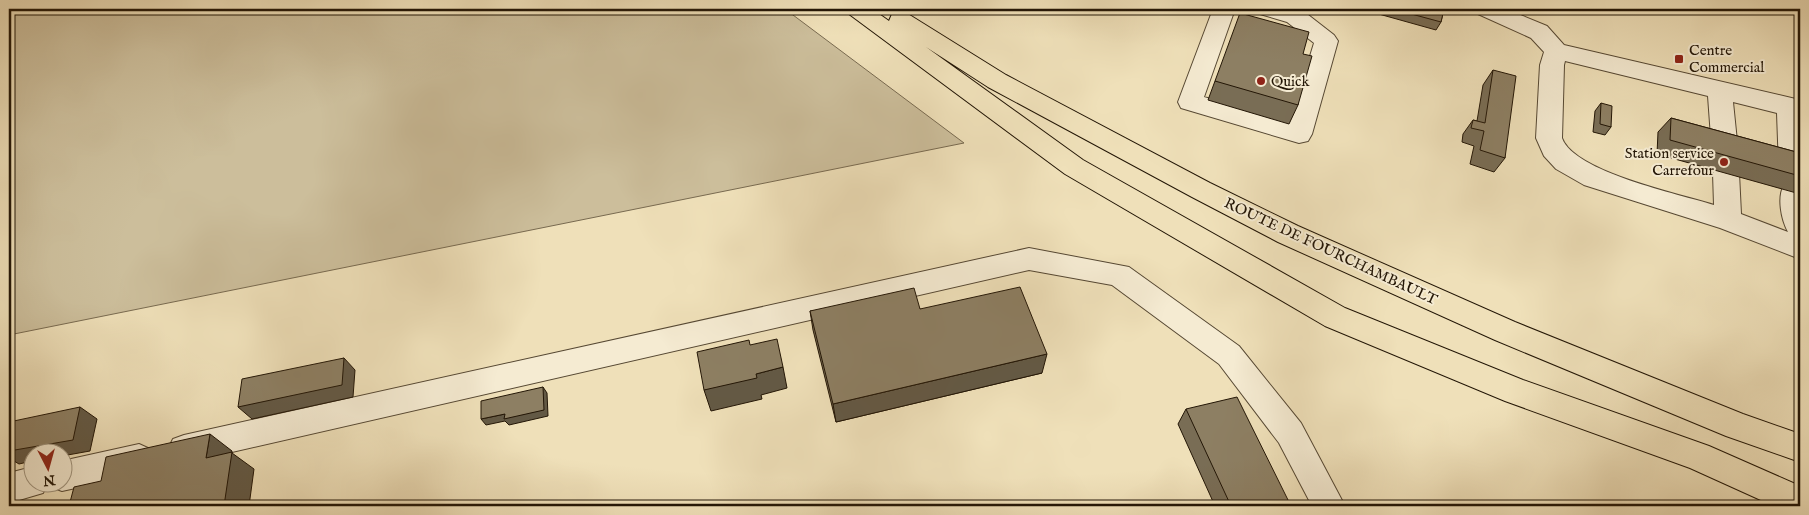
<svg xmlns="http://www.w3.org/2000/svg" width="1809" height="515" viewBox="0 0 1809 515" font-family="'IM FELL English',serif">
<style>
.green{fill:#ccbe9b;stroke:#786a50}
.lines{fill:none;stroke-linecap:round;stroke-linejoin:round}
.minor-casing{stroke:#564833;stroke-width:2}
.major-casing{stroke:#231606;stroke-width:2}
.minor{fill:#f5ebd2;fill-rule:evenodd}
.major{fill:#efe0b9;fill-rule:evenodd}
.wall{fill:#796d55;stroke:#231606}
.shaded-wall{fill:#635945;stroke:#231606}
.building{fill:#8d7f63;stroke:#231606}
.poi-dot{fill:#8f2418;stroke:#f5ebd2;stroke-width:2}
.labels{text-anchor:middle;stroke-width:4;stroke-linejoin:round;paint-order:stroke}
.poi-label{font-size:15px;fill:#231606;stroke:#f5ebd2;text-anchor:start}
.street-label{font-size:15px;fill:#231606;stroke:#f5ebd2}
</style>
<rect width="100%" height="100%" fill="#efe0b9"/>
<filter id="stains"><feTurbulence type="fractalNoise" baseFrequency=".004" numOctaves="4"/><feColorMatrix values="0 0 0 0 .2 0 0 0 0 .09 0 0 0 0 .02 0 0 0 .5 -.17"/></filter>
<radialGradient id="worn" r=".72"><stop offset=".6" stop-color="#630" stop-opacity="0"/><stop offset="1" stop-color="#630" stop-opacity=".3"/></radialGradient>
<path class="green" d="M9 9H785L964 143 9 335Z"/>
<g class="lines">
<defs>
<path id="minor" d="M1213 9H1235L1204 97 1290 122 1314 43 1287 22 1260 14 1257 9H1309L1307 14 1334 35 1338 41 1312 134 1308 141 1299 143 1181 108 1178 102Z
M1475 9H1506L1547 26 1564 45 1800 100V176L1792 179 1783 176 1779 169 1777 113 1733 102 1738 151 1734 158 1725 161 1716 158 1712 151 1708 96 1565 61 1564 65 1562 138C1574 172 1679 194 1714 205L1713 173 1717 166 1726 163 1735 166 1739 173 1741 214 1788 232C1781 219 1777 197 1784 185L1793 182 1800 184V259L1720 228 1584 185 1556 169 1544 156 1536 138 1540 65 1544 52 1531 38 1478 14Z
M1029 248 1129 267 1239 346 1301 423 1345 506H1312L1279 443 1219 364 1112 285 1029 270 184 463 173 459 168 449 173 439 184 435Z
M139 444 150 449 155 459 150 469 139 474 62 491 51 487 49 482H62V461Z
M32 467V482H48L43 493 9 503V473Z"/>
<path id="major" d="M846 9H872L889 21 892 14 900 12 908 14 1006 75 1210 183 1298 226 1515 322 1743 414 1800 434V462L1726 436 1495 340 1278 242 1192 197 988 87 926 47 1083 160 1345 308 1523 380 1709 446 1800 486V506H1774L1690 468 1505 401 1325 326 1065 174 849 14Z"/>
</defs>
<use href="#minor" class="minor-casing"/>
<use href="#major" class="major-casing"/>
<use href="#minor" class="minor"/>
<use href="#major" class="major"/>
</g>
<path class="wall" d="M1368 9H1444L1441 22 1436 30 1368 11Z
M1303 54 1298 105 1289 124 1208 100 1215 81Z
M1493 70 1505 158 1494 172 1470 164 1474 146 1462 142 1463 134 1473 120 1477 121 1483 85Z
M1601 103 1611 127 1605 135 1593 132 1595 111Z
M1671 118 1800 153V194L1657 154 1658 132Z
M920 309 1042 373 836 422 813 330 810 311Z
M1186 409 1291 506H1215L1178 424Z"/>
<path class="shaded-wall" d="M1047 354 1042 373 836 422 833 404Z
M344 358 355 370 353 397 252 419 238 407Z
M783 367 787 388 761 395 762 399 711 411 704 390 756 374Z
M543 387 547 393 548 416 509 425 505 421 486 425 481 419 505 414Z
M80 407 97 419 90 451 62 456V452H32V461L19 464 9 458V451Z
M210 434 232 451V453L254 469 249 506H224L206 458Z"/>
<path class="building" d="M1393 9H1417L1437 14 1439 9H1444L1441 22Z
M1240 13 1309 32 1303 54 1312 56 1298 105 1215 81Z
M1493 70 1516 76 1505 158 1480 150 1484 131 1471 128 1473 120 1485 123Z
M1601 103 1612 106 1611 127 1600 124Z
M1671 118 1800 153V176L1670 140Z
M1020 287 1047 354 833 404 810 311 914 288 920 309Z
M777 339 783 367 756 374 757 378 704 390 697 352 749 340 750 345Z
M344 358 342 385 238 407 242 379Z
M543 387 544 410 504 419 505 414 481 419V401Z
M1237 397 1291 506H1231L1186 409Z
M80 407 73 440 9 451V422Z
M210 434 206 458 232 452 224 506H69L74 487 101 481 106 457Z"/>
<g class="poi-dot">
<rect x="1674" y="54" width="10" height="10" rx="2.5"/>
<circle cx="1261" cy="81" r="5"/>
<circle cx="1724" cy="162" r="5"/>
</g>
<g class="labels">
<g class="poi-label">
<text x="1689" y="55">Centre<tspan x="1689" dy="17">Commercial</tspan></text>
<text x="1271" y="86">Quick</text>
<text x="1714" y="158" text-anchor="end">Station service<tspan x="1714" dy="17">Carrefour</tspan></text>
</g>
<g class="street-label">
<text transform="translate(1331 251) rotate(25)" y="5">ROUTE DE FOURCHAMBAULT</text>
</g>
</g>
<rect width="1809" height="515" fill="none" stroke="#efe0b9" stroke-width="30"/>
<rect x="10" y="10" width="1789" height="495" fill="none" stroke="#231606" stroke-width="2.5"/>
<rect x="15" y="15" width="1779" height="485" fill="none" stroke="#231606"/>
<g transform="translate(48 468) rotate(174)"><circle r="24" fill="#f5ebd2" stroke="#a19680"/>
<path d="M0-4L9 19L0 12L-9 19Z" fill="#8f2418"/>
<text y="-8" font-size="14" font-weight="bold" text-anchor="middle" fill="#231606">N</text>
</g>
<rect width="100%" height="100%" filter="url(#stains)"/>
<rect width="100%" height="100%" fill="url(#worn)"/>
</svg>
